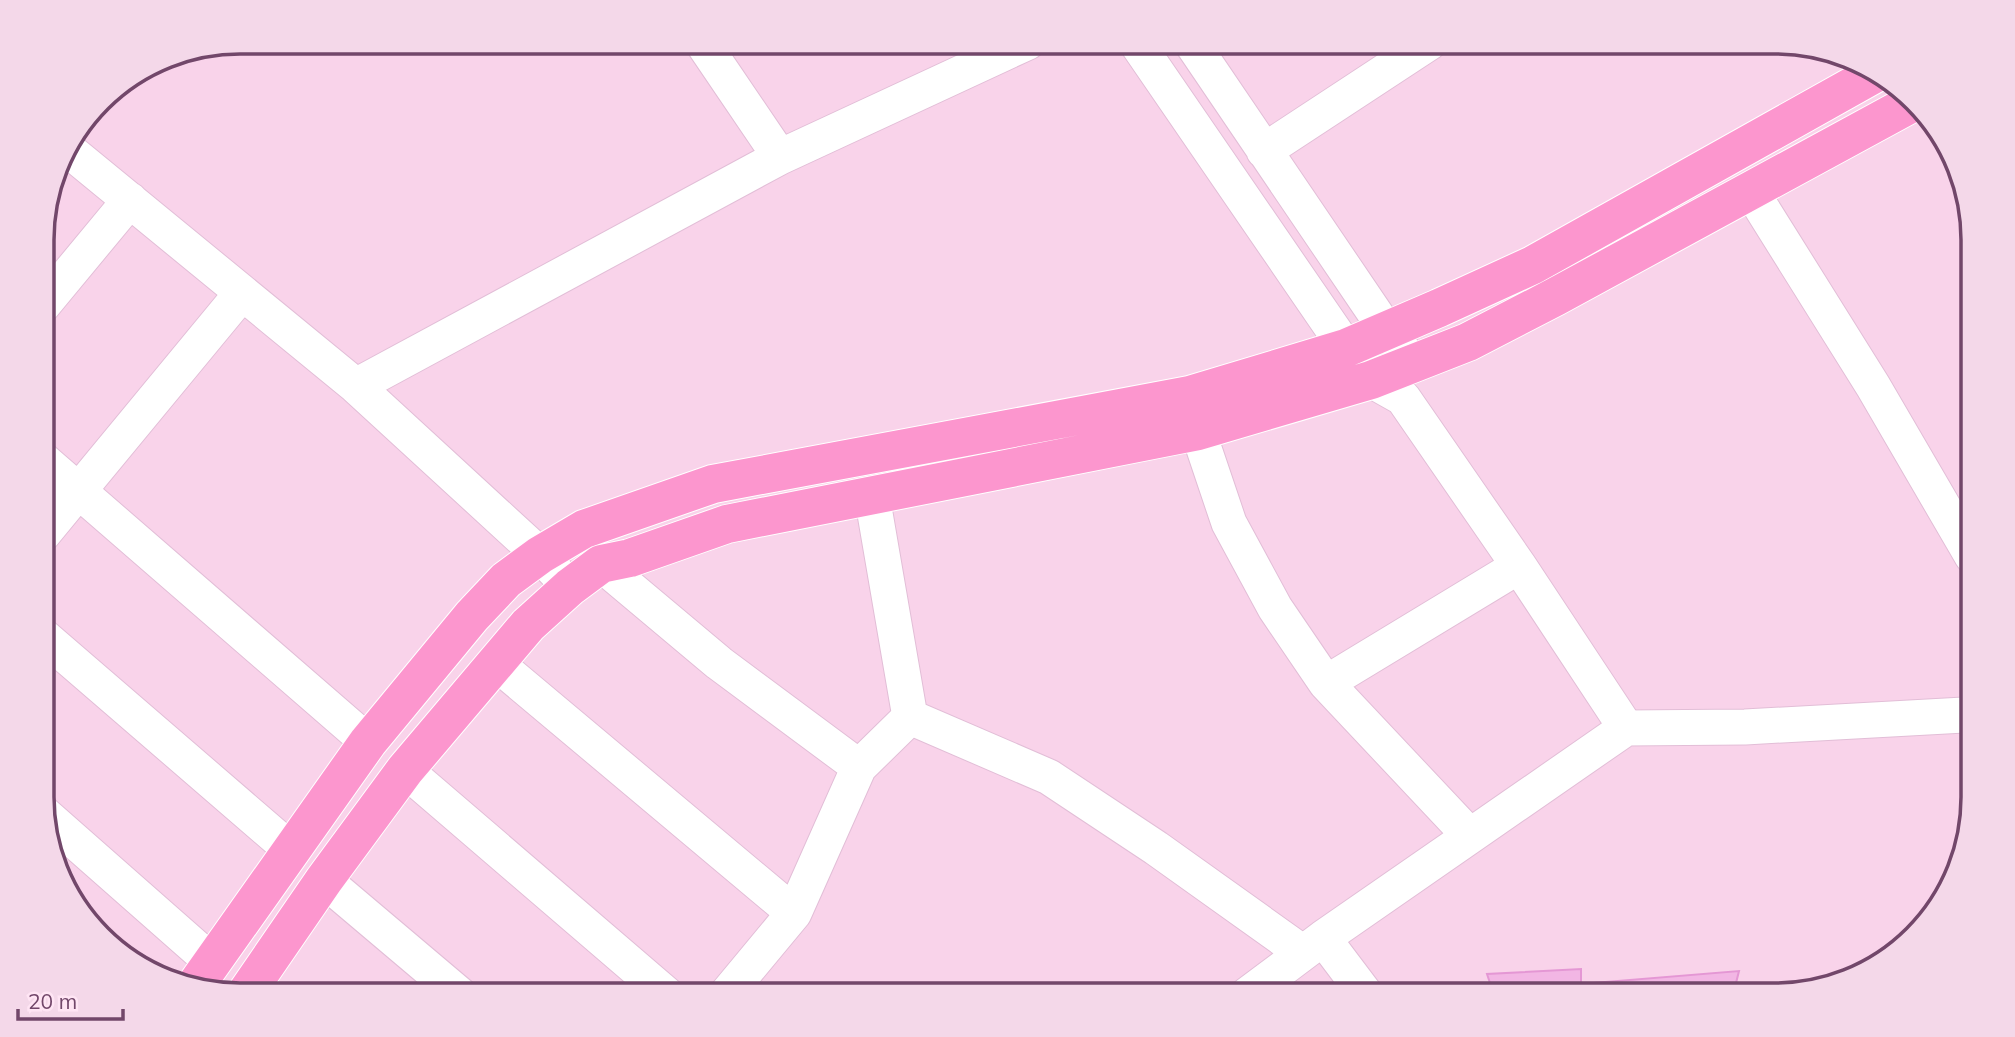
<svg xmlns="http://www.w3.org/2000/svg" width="2015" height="1037" viewBox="0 0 2015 1037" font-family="Mulish,sans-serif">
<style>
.residential{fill:#f9d3ea}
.building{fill:#f2b6e4;stroke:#e497d4;stroke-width:2}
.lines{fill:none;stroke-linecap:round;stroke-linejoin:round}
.minor-casing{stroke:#e2bed7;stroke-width:37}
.primary-casing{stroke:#fff;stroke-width:40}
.minor{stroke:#fff;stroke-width:35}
.primary{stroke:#fc96ce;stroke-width:38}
.rim{fill:none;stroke:#72476a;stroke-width:3.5}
</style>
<rect width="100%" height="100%" fill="#fcdfef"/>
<path class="residential" d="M240 42H1775L1862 62 1932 120 1971 215 1973 797 1953 884 1885 961 1788 995H240L153 975 83 917 44 823 42 227 63 152 109 91 165 57Z"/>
<path class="building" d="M1581 969V984L1739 971 1733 995H1494L1487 974Z"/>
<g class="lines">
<defs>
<path id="minor" d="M702 42 780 157
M1136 42 1346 348 1371 380 1403 398 1519 566 1626 728
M1191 42 1387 331 1405 353
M66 148 356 386 540 555 570 587
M1264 151 1430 42
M1751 191 1873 386 1972 556
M43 305 130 200
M356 386 780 157 1028 42
M1198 431 1229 523 1275 608 1326 683 1470 836
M43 460 368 742
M872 496 910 717
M43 534 242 293
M601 564 719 663 859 767
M43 636 291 850
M496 663 794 913
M1326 683 1519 566
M910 717 1049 777 1156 848 1303 953
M405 770 667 995
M44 814 212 962
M324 880 460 995
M1323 938 1366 995
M726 995 794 913 859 767 910 717
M1247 995 1323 938 1626 728 1745 727 1964 715 1973 716"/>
<path id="primary" d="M196 985 368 742 472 616 506 580 540 555 584 529 713 484 1190 395 1346 348 1439 308 1533 265 1876 73
M245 995 324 880 405 770 528 625 570 587 601 564 630 558 727 524 1198 431 1371 380 1468 342 1555 297 1912 103"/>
</defs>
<use href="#minor" class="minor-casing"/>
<use href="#primary" class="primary-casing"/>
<use href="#minor" class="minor"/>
<use href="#primary" class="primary"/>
</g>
<path d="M0 0H2015V1037H0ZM240 54H1775A186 186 0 0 1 1961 240V797A186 186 0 0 1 1775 983H240A186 186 0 0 1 54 797V240A186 186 0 0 1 240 54Z" fill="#f4d8e9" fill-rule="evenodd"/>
<path class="rim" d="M240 54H1775A186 186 0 0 1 1961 240V797A186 186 0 0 1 1775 983H240A186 186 0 0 1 54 797V240A186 186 0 0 1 240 54Z"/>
<path d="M18 1009v10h105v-10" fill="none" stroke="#72476a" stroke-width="3.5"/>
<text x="28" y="1009" font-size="21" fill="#72476a" stroke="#ffe5f4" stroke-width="5" paint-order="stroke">20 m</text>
</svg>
